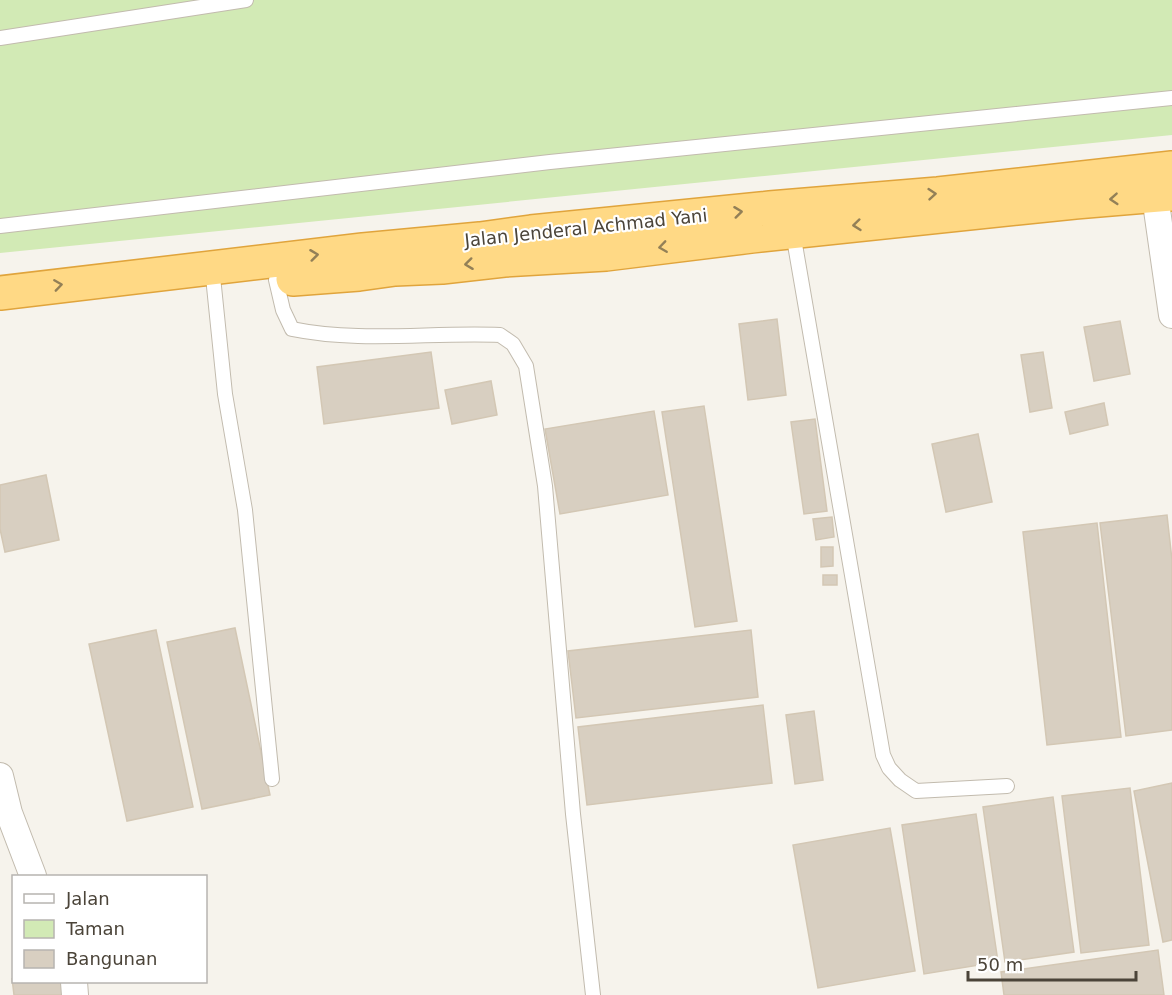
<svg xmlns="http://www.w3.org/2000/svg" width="1172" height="995" viewBox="0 0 1172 995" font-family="'DejaVu Sans',sans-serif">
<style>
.green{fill:#d2eab5}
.building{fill:#d8cfc1;stroke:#d3c7b4;stroke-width:1.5}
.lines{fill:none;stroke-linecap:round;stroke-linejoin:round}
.service-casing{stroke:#c2bbae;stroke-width:16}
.minor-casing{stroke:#c2bbae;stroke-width:28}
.trunk-casing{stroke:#e0a43c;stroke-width:36}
.service{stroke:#fff;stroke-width:14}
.minor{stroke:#fff;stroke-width:26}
.trunk{stroke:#ffd985;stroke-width:33}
.oneway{stroke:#938057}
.labels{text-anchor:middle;stroke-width:4.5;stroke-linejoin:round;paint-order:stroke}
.street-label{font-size:18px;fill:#4b4439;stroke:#fff}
</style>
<rect width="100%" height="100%" fill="#f6f3ec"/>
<path class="green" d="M0 0H1172V135L0 253Z"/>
<path class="building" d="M777 319 786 395 748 400 739 324Z
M1120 321 1130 374 1094 381 1084 327Z
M431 352 439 408 324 424 317 367Z
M1043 352 1052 408 1030 412 1021 355Z
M491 381 497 415 452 424 445 390Z
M1104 403 1108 425 1070 434 1065 412Z
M704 406 737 621 695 627 662 412Z
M654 411 668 495 560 514 545 429Z
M815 419 827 511 804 514 791 422Z
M978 434 992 502 946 512 932 444Z
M46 475 59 540 5 552 0 529V485Z
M1167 515 1172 560V730L1126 736 1100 523Z
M832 517 834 537 816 540 813 519Z
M1097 523 1121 737 1047 745 1023 532Z
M821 547H833V566L821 567Z
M823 575H837V585H823Z
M235 628 270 795 202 809 167 642Z
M156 630 193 807 127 821 89 644Z
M751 630 758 697 576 718 568 651Z
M763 705 772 783 587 805 578 727Z
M814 711 823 780 795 784 786 715Z
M1172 783V940L1163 942 1134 791Z
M1130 788 1149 945 1081 953 1062 796Z
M1053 797 1074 952 1005 962 983 807Z
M976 814 998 962 924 974 902 825Z
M890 828 915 971 818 988 793 845Z
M1158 950 1164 995H1004L1001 972Z
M12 978 14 982H68L69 995H14Z"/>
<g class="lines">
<defs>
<path id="service" d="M0 38 246 0
M0 226 550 162 1172 98
M793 233 883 755 889 768 900 780 916 791 1007 786
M212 267 225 394 245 510 272 779
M276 280 283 310 292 329C360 343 431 332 500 335L513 344 526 366 545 486 573 814 593 995"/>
<path id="minor" d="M1155 196 1172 315
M0 776 9 813 33 876
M74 982 75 995"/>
<path id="trunk" d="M293 279 359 274 395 269 442 267 504 260 606 254 752 236 1075 202 1172 194
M0 293 363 250 480 239 531 232 770 208 938 194 1172 168"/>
</defs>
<use href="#service" class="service-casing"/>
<use href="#minor" class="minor-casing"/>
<use href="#trunk" class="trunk-casing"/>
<use href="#service" class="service"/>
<use href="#minor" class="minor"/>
<use href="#trunk" class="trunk"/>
</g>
<defs><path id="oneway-chevron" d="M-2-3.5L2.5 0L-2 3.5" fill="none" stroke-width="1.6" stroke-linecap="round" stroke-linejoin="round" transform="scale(1.5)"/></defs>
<g class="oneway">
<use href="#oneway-chevron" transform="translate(932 194) rotate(-5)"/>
<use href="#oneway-chevron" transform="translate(1114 199) rotate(176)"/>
<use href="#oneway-chevron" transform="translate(738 212) rotate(-7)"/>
<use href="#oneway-chevron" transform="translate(857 225) rotate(174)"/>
<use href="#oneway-chevron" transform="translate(663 247) rotate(172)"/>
<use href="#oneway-chevron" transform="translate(314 255) rotate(-7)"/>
<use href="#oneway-chevron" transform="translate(469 264) rotate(173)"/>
<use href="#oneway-chevron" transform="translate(58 285) rotate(-8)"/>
</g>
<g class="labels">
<g class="street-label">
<text transform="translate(586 228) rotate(-6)" y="6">Jalan Jenderal Achmad Yani</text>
</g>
</g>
<rect x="12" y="875" width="195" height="108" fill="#ffffff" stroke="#b7b4b0" stroke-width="1.5"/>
<rect x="24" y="894" width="30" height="9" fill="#ffffff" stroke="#b7b4b0" stroke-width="1.5"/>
<text x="66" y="905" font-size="18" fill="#4b4439">Jalan</text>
<rect x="24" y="920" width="30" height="18" fill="#d2eab5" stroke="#b7b4b0" stroke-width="1.5"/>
<text x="66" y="935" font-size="18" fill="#4b4439">Taman</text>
<rect x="24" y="950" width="30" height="18" fill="#d8cfc1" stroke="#b7b4b0" stroke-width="1.5"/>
<text x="66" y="965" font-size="18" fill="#4b4439">Bangunan</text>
<path d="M968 971v9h168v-9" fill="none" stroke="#4b4439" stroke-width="3"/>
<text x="977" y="971" font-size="18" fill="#4b4439" stroke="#ffffff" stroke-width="4.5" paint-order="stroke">50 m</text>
</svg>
